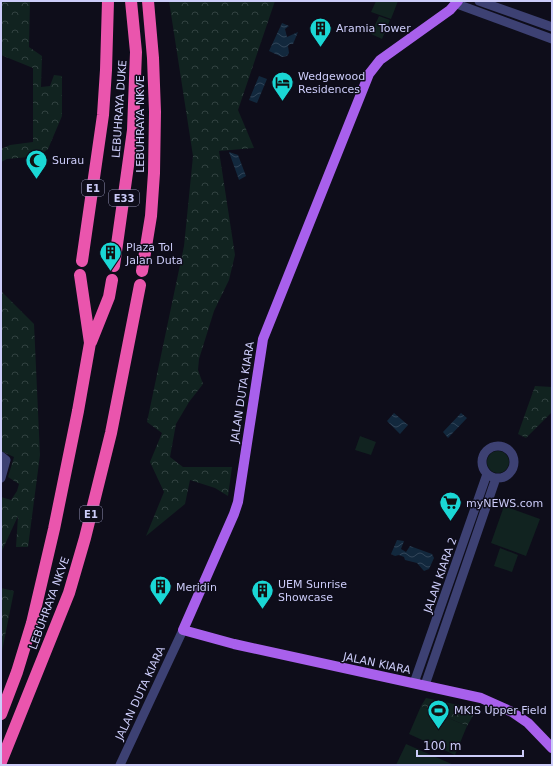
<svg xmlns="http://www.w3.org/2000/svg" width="553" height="766" viewBox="0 0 553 766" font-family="'DejaVu Sans',sans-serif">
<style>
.grass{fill:#112320}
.forest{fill:url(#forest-crowns)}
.water{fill:url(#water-waves)}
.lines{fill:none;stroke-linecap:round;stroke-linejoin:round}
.minor{stroke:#3d4173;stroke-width:9}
.major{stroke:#a860ec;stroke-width:10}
.highway{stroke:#ea55ad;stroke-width:12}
.labels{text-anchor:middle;stroke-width:3;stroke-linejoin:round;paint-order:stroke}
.shield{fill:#0e0d1a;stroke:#9393b6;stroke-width:1}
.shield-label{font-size:10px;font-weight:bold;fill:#ccccf9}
.poi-label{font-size:11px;fill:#ccccf9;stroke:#0e0d1a;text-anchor:start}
.street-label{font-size:11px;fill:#ccccf9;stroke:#0e0d1a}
</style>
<defs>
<pattern id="forest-crowns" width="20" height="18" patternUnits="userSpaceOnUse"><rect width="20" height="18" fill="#112320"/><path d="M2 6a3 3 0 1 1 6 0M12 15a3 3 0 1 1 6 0" fill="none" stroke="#324241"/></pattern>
<pattern id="water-waves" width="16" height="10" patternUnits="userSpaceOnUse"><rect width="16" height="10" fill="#12283d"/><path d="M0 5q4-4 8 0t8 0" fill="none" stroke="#33465a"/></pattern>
</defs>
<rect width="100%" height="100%" fill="#0e0d1a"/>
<path class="grass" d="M376 1H398L391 19 371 12Z
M379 16 390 20 382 39 371 34Z
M360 436 376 442 371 455 355 450Z
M487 462a11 11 0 1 1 22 0a11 11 0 1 1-22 0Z
M504 506 540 519 526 556 491 543Z
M500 548 518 555 512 572 494 566Z
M421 706 467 726 455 755 409 734Z
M406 744 454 765H396Z"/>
<path class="forest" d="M1 1H30L29 47 42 56 41 87 50 86 54 75 62 76V116L48 149 39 156 7 159 1 162V149L10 145 33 142V68L1 55Z
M169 1H275L238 110 254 148 219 151 235 255 229 280 214 311 199 359 198 370 203 384 189 402 176 424 170 457 183 467H232L228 496 215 488 190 480 185 504 146 536 164 492 150 462 162 433 147 422 184 246 193 156Z
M1 291 34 324 40 455 28 547H16L18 516 1 553V497L11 500 17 491 19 484 8 477 14 457 1 451Z
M535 386 552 387V412L526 438 518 434Z
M1 588 14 591 1 656Z
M426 698 477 709 467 726 421 706Z"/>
<path class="water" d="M282 23 289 26 285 29 287 37 298 32 293 44H290L288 46 289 53 287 56 282 57 269 51Z
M259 76 267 79 257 103 249 100Z
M229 152 238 155 246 176 239 180Z
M394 413 408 425 400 434 387 421Z
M461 413 467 418 448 438 443 432Z
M397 540 404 541 401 549 406 552 410 546 432 554 434 558 429 569 424 571 417 563 405 560 404 557 399 555 395 556 391 554Z"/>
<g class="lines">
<path class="minor" d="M479 1 552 27
M457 4 552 39
M482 462a16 16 0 1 1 32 0a16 16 0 1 1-32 0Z
M1 456 6 460 1 478
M414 683 487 474
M425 685 496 478
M120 765 183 630"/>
<path class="major" d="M458 1 450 10 380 60 369 74 263 339 238 502 234 514 183 630 234 644 481 698 512 712 528 723 552 748"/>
<path class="highway" d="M82 261 103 115 106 70 108 1
M114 266 133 130 136 52 131 1
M142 271 151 216 154 173 155 112 153 58 148 1
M91 342 109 297 112 280
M1 714 17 672 32 623 54 529 78 411 90 343 80 275
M1 762 69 593 85 538 111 433 140 285"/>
</g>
<defs>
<symbol id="building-pin" viewBox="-11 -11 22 30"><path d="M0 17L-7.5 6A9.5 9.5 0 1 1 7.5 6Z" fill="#1ad7d5" stroke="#0e0d1a"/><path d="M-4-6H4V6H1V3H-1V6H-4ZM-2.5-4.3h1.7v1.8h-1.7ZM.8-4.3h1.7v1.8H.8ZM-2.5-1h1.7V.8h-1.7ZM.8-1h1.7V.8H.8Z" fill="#111"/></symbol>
<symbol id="hotel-pin" viewBox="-11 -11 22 30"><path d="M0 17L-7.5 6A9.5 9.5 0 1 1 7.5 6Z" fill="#1ad7d5" stroke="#0e0d1a"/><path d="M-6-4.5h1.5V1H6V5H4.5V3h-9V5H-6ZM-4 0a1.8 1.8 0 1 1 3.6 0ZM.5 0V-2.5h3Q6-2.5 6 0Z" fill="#111"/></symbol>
<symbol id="mosque-pin" viewBox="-11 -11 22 30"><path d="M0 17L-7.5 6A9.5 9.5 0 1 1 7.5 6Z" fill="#1ad7d5" stroke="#0e0d1a"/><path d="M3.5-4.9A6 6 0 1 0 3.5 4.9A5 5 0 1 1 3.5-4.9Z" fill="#111"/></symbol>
<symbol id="supermarket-pin" viewBox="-11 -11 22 30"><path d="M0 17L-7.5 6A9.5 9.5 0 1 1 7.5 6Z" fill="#1ad7d5" stroke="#0e0d1a"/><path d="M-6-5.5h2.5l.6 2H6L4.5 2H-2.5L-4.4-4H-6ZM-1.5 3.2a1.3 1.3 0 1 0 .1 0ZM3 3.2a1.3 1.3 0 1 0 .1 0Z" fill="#111"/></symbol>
<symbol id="stadium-pin" viewBox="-11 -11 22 30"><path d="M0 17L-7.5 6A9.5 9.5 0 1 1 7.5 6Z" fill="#1ad7d5" stroke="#0e0d1a"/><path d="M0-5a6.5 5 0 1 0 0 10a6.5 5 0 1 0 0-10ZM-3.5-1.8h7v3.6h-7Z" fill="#111"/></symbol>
</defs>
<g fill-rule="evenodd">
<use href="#building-pin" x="308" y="16" width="25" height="34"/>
<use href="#hotel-pin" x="270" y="70" width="25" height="34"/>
<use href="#mosque-pin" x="24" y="148" width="25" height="34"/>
<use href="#building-pin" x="98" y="240" width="25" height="34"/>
<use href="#supermarket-pin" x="438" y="490" width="25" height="34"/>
<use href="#building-pin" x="148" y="574" width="25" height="34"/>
<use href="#building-pin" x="250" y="578" width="25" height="34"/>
<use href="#stadium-pin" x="426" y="698" width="25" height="34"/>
</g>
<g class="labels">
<g class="shield">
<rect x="82" y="180" width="22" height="16" rx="3"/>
<rect x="109" y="190" width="30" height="16" rx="3"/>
<rect x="80" y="506" width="22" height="16" rx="3"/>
</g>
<g class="shield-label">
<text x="93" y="192">E1</text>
<text x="124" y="202">E33</text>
<text x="91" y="518">E1</text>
</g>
<g class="poi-label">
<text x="336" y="32">Aramia Tower</text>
<text x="298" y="80">Wedgewood<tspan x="298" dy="13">Residences</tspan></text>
<text x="52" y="164">Surau</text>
<text x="126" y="251">Plaza Tol<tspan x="126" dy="13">Jalan Duta</tspan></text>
<text x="466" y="507">myNEWS.com</text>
<text x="278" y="588">UEM Sunrise<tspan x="278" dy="13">Showcase</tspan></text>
<text x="176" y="591">Meridin</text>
<text x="454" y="714">MKIS Upper Field</text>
</g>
<g class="street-label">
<text transform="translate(119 109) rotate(-86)" y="4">LEBUHRAYA DUKE</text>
<text transform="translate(140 124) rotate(-90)" y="4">LEBUHRAYA NKVE</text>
<text transform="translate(242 392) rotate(-81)" y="4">JALAN DUTA KIARA</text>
<text transform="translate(440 575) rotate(-71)" y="4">JALAN KIARA 2</text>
<text transform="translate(49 603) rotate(-70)" y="4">LEBUHRAYA NKVE</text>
<text transform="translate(377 663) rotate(12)" y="4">JALAN KIARA</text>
<text transform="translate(140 693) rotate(-65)" y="4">JALAN DUTA KIARA</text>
</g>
</g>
<rect width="553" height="766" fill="none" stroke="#ccccf9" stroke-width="4"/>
<path d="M417 750v6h106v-6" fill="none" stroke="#ccccf9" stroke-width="2"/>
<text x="423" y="750" font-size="12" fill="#ccccf9" stroke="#0e0d1a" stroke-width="3" paint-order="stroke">100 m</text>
</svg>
